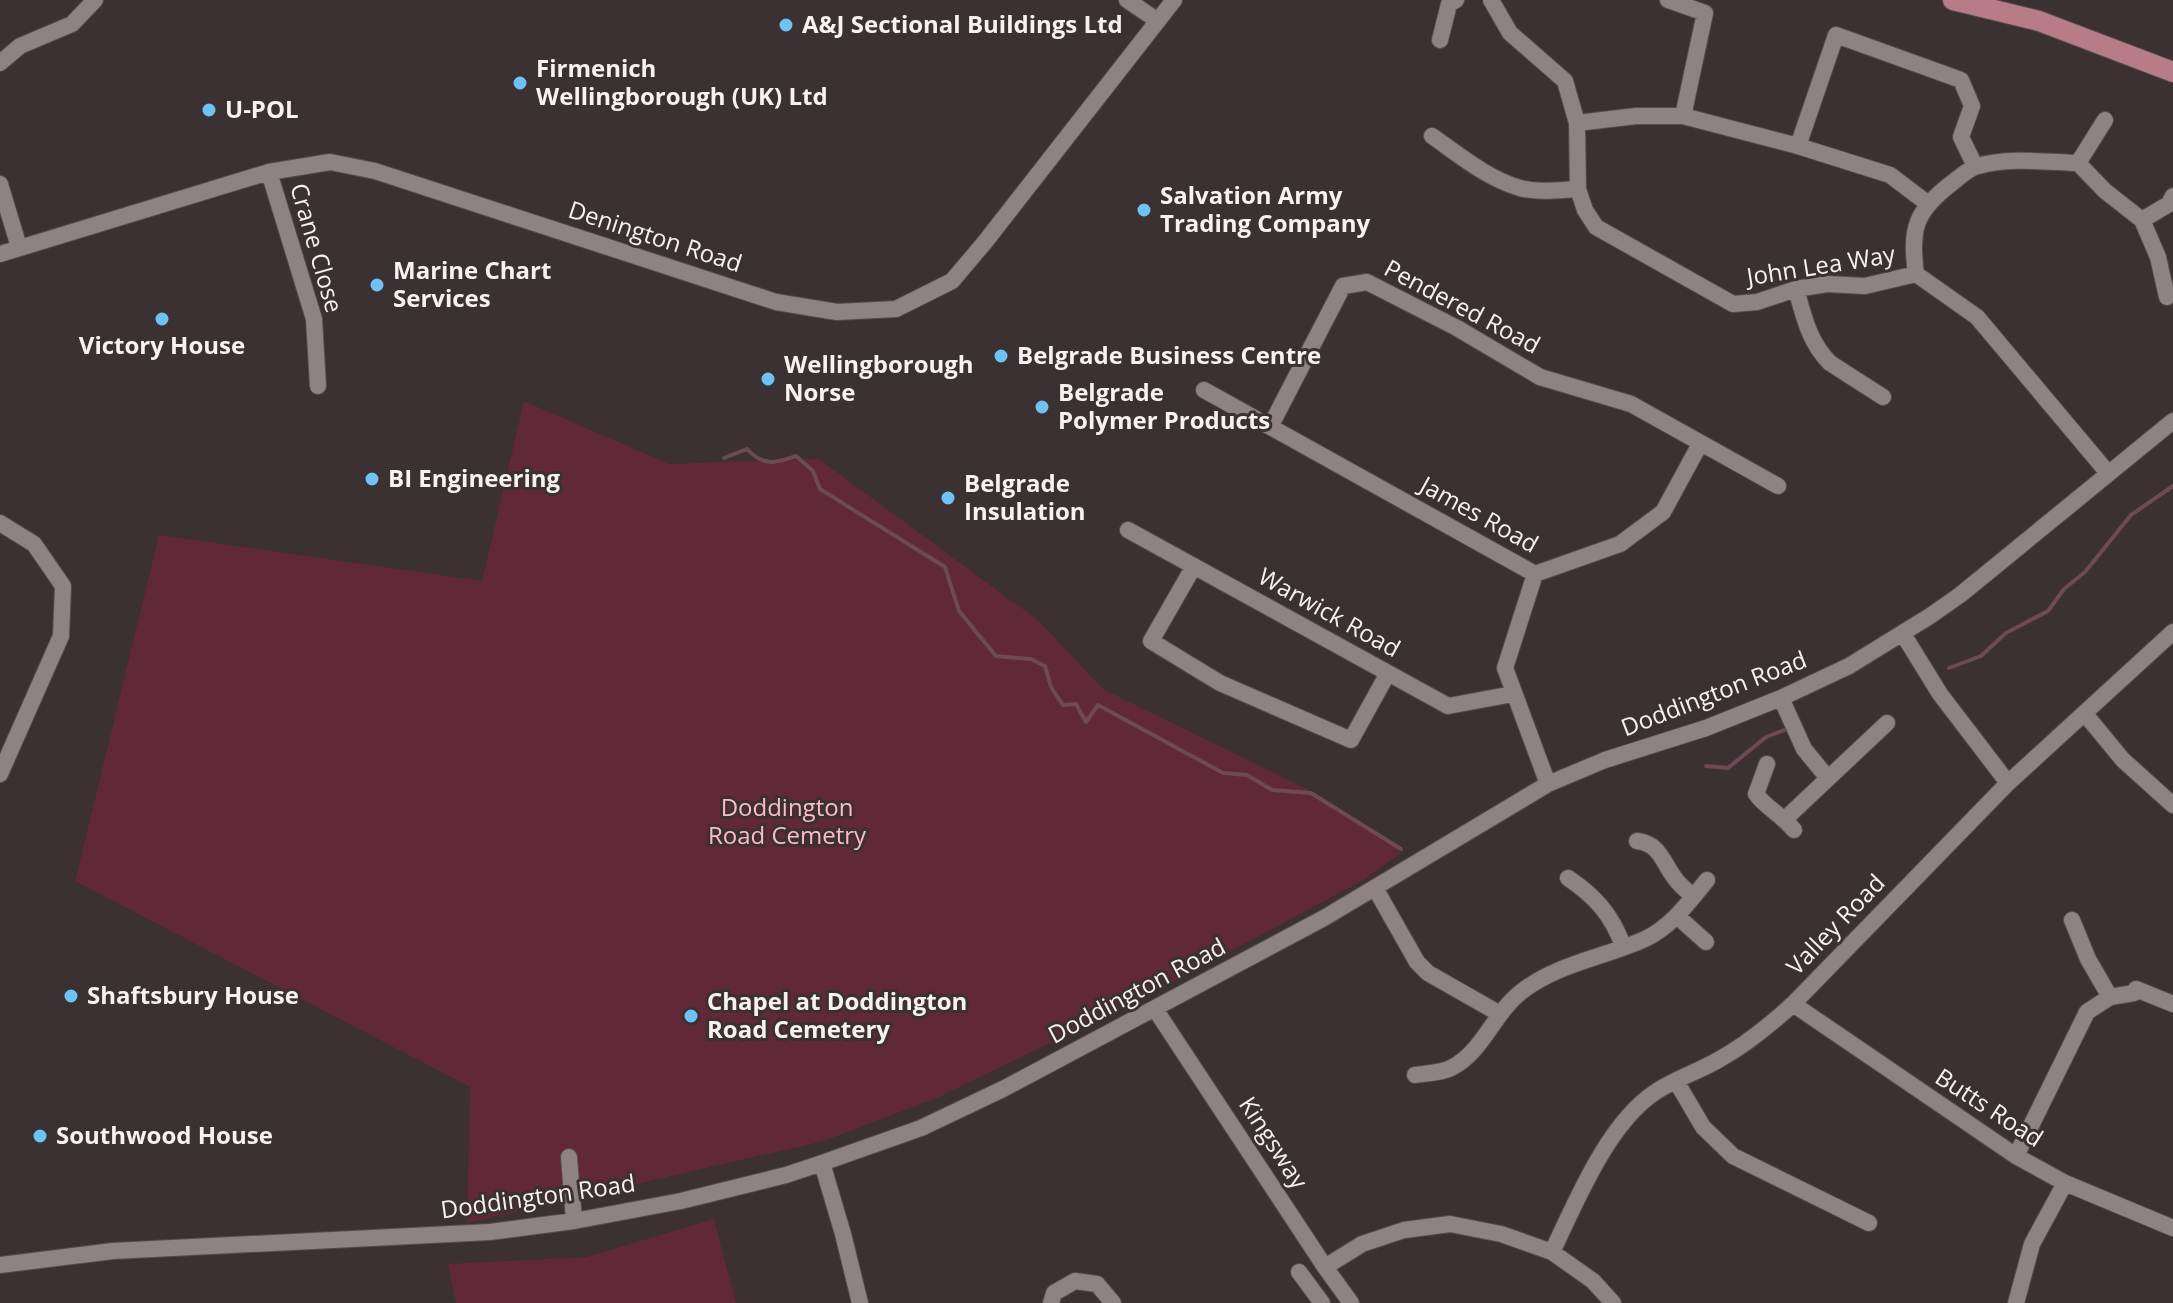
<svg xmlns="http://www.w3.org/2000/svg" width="2173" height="1303" viewBox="0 0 2173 1303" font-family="'Open Sans',sans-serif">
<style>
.green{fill:#612837}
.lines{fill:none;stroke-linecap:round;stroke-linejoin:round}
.stream{stroke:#6e4a56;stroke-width:4}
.minor-casing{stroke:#554c4e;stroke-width:18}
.major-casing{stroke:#554c4e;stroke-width:22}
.minor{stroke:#8f8284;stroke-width:16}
.major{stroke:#b87c89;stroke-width:20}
.poi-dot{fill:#6fc2f4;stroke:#3b3032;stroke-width:3}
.labels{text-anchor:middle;stroke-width:6;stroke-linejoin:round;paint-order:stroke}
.poi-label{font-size:24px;font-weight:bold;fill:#f8f1f2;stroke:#3b3032;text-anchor:start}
.street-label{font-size:24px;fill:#f8f1f2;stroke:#3b3032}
.park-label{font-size:24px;fill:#fdbbc8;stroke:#3b3032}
</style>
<rect width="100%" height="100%" fill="#3b3032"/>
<path class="green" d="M524 401 669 464 819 459 1039 621 1103 689 1309 790 1401 849 1398 851 1401 853 1364 880 1154 992 939 1097 824 1141 467 1223 470 1087 75 881 159 535 482 581Z
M714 1219 736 1303H456L448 1264 586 1257Z"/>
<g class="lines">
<path class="stream" d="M724 458 747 449C764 467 775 463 796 456L813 471 820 489 945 567 959 611 996 656 1031 659 1045 666 1051 687 1063 705 1076 704 1086 722 1098 705 1223 773 1247 775 1272 790 1311 793 1401 849
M1949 668 1981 656 2006 633 2048 611 2064 589 2085 572 2131 515 2173 486
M1706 766 1728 768 1766 737 1787 729"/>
<defs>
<path id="minor" d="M1127 0 1158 21
M1491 0 1510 33 1565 81 1577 123 1578 189 1585 210 1596 227 1733 304 1757 302 1796 289 1827 284 1865 286 1916 274 1977 317 2108 473
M1668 0 1705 13 1683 116 1798 146 1890 175 1927 203
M1440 40 1449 4 1456 0
M0 63 20 46 72 24 95 0
M1577 123 1636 116H1683
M1432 136C1459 155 1488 179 1520 188 1539 193 1559 190 1578 189
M1798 146 1836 35 1961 80 1972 106 1961 137 1975 166
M2078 163 2105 120
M269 172 314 319 318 386
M0 184 19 247
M2142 220 2169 204 2173 196
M0 254 269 172 330 162 375 171 776 302 837 312 896 309 952 281 985 242 1174 0
M1916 274C1910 229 1915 211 1952 183 1960 177 1969 168 1978 166 2009 157 2046 162 2078 163L2105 191 2142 220 2158 257 2167 297
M1796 289C1804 317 1809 342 1830 363L1883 397
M1204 390 1535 574 1505 668 1548 784
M1271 425 1343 286 1367 282 1457 328 1540 377 1631 404 1778 486
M0 523 34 544 63 586 61 636 0 774
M1128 530 1448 706 1513 694
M1194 566 1151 641 1220 683 1351 740 1388 673
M1535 574 1620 544 1663 512 1700 444
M1903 634 1940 694 2008 783
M1781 698 1804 749 1827 777
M2085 714 2123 760 2173 805
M1767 764 1756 794C1765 807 1782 815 1794 830
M1785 819 1887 723
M1637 841C1660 844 1662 861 1674 877 1679 885 1687 891 1693 896
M1568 878C1595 896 1612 915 1623 946
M1375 888 1417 962 1428 973 1500 1014
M1677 916 1706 942
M2072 920 2088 959 2110 997
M1793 1004 2016 1156 2065 1183 2173 1228
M1155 1009 1325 1267 1351 1303
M1415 1075C1427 1073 1441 1073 1451 1068 1483 1052 1493 1014 1521 992 1558 963 1603 958 1645 939 1671 927 1689 902 1707 880
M1676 1081 1703 1127 1733 1156 1869 1223
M2016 1156 2087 1012 2110 997 2134 993 2136 989 2173 1004
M569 1157 574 1221
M822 1163 843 1234 860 1303
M1552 1252C1576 1202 1607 1125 1654 1093 1674 1079 1698 1072 1720 1059 1747 1044 1770 1025 1793 1004L2008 783 2173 632
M0 1265 113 1251 490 1232 574 1221 681 1201 786 1175 822 1163 921 1128 1003 1089 1324 918 1548 784 1605 760 1706 728 1781 698 1849 666 1930 616 1960 595 2173 421
M1325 1267 1362 1244 1404 1230 1450 1224 1501 1234 1552 1252 1593 1281 1613 1303
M1299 1272 1322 1303
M1051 1303 1054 1293 1075 1281 1097 1284 1113 1303
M2016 1303 2032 1244 2065 1183"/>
<path id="major" d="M1953 0 2039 21 2173 72"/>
</defs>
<use href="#minor" class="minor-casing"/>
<use href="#major" class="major-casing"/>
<use href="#minor" class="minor"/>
<use href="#major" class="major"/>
</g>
<g class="poi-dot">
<circle cx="786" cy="25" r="8"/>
<circle cx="520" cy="83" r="8"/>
<circle cx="209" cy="110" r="8"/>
<circle cx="1144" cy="210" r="8"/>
<circle cx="377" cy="285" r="8"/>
<circle cx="162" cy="319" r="8"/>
<circle cx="1001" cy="356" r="8"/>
<circle cx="768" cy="379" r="8"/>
<circle cx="1042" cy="407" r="8"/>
<circle cx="372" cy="479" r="8"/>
<circle cx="948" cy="498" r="8"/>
<circle cx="71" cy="996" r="8"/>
<circle cx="691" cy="1016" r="8"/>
<circle cx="40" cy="1136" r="8"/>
</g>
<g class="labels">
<g class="poi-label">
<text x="802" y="33">A&amp;J Sectional Buildings Ltd</text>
<text x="536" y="77">Firmenich<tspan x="536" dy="28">Wellingborough (UK) Ltd</tspan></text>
<text x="225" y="118">U-POL</text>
<text x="1160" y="204">Salvation Army<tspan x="1160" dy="28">Trading Company</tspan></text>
<text x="393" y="279">Marine Chart<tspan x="393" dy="28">Services</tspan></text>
<text x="162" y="354" text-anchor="middle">Victory House</text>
<text x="1017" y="364">Belgrade Business Centre</text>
<text x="784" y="373">Wellingborough<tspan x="784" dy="28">Norse</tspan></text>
<text x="1058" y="401">Belgrade<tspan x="1058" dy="28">Polymer Products</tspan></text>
<text x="388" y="487">BI Engineering</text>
<text x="964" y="492">Belgrade<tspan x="964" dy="28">Insulation</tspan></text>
<text x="87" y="1004">Shaftsbury House</text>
<text x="707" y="1010">Chapel at Doddington<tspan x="707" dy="28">Road Cemetery</tspan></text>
<text x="56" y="1144">Southwood House</text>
</g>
<g class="street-label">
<text transform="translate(655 237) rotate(18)" y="8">Denington Road</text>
<text transform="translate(316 248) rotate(74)" y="8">Crane Close</text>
<text transform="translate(1821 266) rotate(-9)" y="8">John Lea Way</text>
<text transform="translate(1462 307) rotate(28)" y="8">Pendered Road</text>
<text transform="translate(1479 515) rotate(29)" y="8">James Road</text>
<text transform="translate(1329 613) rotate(29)" y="8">Warwick Road</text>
<text transform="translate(1714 694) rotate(-21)" y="8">Doddington Road</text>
<text transform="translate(1836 925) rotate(-46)" y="8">Valley Road</text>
<text transform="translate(1137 991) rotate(-28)" y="8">Doddington Road</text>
<text transform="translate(1989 1108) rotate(33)" y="8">Butts Road</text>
<text transform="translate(1273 1143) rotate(57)" y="8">Kingsway</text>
<text transform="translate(538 1197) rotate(-8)" y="8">Doddington Road</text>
</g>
<g class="park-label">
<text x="787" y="816">Doddington<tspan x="787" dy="28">Road Cemetry</tspan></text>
</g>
</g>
</svg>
